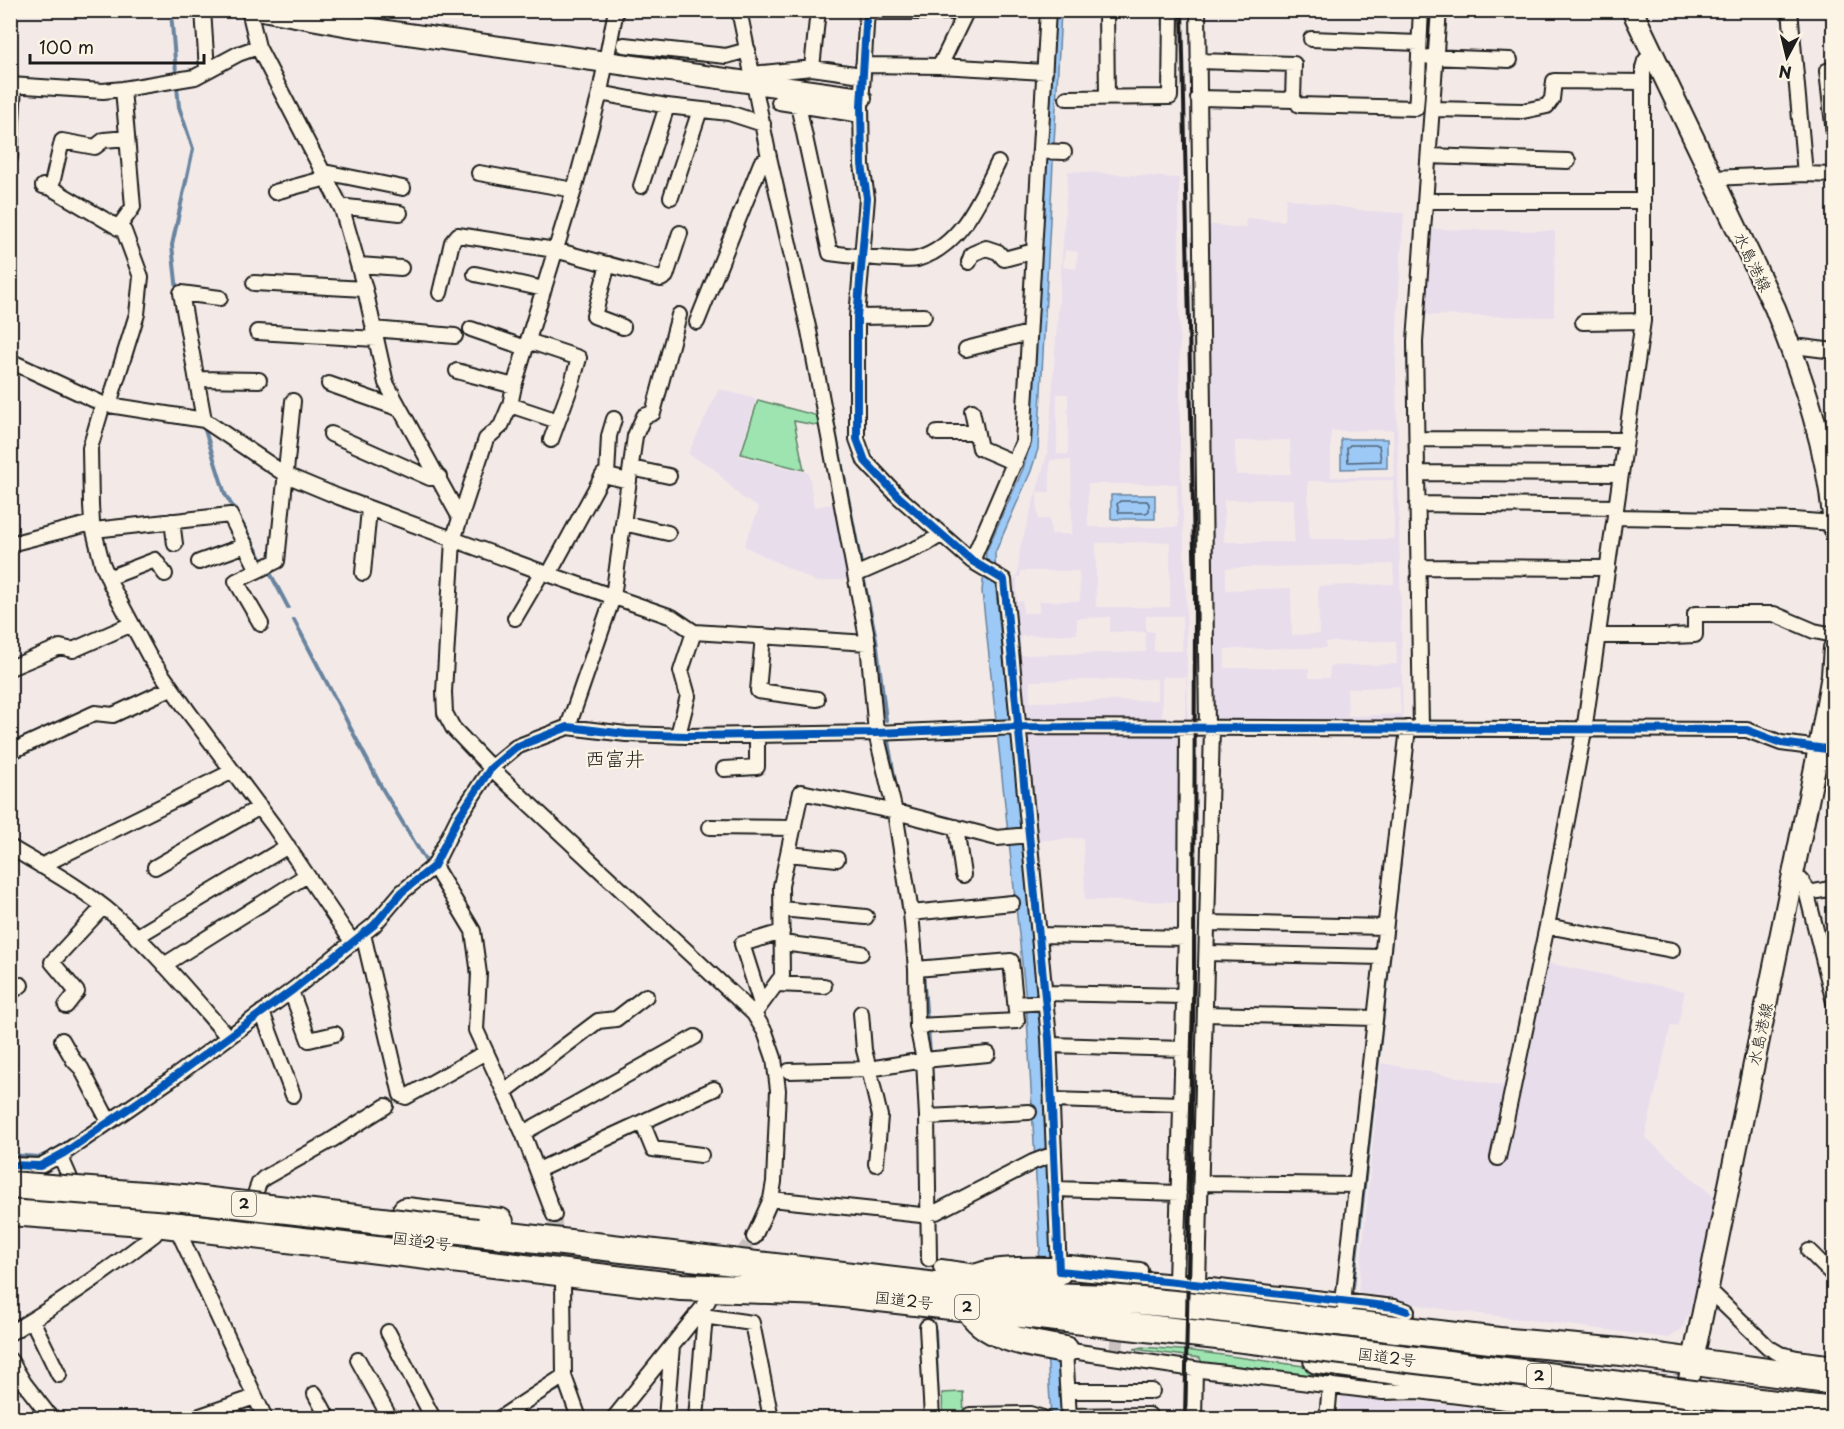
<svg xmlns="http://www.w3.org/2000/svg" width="1844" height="1429" viewBox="0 0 1844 1429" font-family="'Playpen Sans','Klee One',sans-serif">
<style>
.built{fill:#e8ddeb;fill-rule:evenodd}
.green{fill:#9ee4b1;stroke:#5d8066;stroke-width:1.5}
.water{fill:#9cc9f6;stroke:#69849f;stroke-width:1.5}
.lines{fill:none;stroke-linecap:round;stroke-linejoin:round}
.shore{stroke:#4f6173;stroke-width:1.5}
.stream{stroke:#69849f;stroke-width:4}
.street-tunnel{stroke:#c8c1bf;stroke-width:14;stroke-dasharray:14 7;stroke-linecap:butt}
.street-casing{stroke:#1c1c1c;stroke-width:18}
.secondary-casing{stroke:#1c1c1c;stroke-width:24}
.highway-casing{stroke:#1c1c1c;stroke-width:30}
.street{stroke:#fcf5e5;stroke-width:14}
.secondary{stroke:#fcf5e5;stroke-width:20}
.highway{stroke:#fcf5e5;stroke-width:26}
.rail{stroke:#1c1c1c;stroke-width:4}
.highway-bridge-casing{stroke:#1c1c1c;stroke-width:30;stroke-linecap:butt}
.highway-bridge{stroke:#fcf5e5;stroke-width:26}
.cycleway-casing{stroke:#fcf5e5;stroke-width:11}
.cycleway{stroke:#0057b8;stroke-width:8}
.labels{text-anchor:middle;stroke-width:4.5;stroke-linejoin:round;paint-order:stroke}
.shield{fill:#fcf5e5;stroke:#5f5d58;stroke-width:1.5}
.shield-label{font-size:15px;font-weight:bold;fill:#1c1c1c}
.street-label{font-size:16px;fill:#1c1c1c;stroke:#fcf5e5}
.quarter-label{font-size:20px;fill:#1c1c1c;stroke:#fcf5e5}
</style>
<rect width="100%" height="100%" fill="#f3eae8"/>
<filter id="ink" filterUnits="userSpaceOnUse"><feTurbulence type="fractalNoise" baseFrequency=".0167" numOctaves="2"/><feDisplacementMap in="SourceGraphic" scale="12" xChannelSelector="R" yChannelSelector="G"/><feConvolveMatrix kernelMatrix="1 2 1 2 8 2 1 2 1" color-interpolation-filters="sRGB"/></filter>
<g filter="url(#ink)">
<path class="built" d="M1068 171 1179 178 1180 444 1186 597 1188 721 1024 720 1018 666 1019 640 1014 629 1011 587 1018 573 1020 548 1048 451ZM1065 250 1078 252 1076 269 1063 267ZM1057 394H1068V454H1057ZM1050 460H1071L1072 534H1051L1050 519H1038L1037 492H1050ZM1088 484H1177L1178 527H1088ZM1170 542V607H1096V543ZM1021 571H1079L1080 601H1039V613H1023V601H1017V577H1020ZM1146 616H1182V651H1154V632L1146 631ZM1110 617V632H1145L1146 652 1021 655V636L1077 634V618ZM1162 677H1186L1185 718 1162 717ZM1157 679V700L1030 702V681Z
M1286 198 1367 211 1404 213 1398 304 1396 365 1403 722 1217 721 1210 713 1203 224 1245 228 1246 218 1284 221ZM1393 430 1394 477H1331V431ZM1290 440 1291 474 1236 475 1235 441ZM1393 480 1394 539H1309L1308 481ZM1294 499V542H1224V500ZM1393 564 1394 584 1318 586 1319 634 1292 635 1291 588 1226 590V568ZM1326 642 1396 641 1397 664 1330 666 1329 678H1309V668H1225V649L1326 648ZM1399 686 1401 714 1348 716 1347 689Z
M1429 229 1555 231 1554 317 1420 315Z
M719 389 756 399 739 456 809 473 814 507 838 503 851 579 817 582 744 546 759 508 741 497 712 467 688 454Z
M1181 734V902L1085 900 1083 838 1036 841 1027 736Z
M1542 962 1685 991 1678 1026 1671 1025 1645 1137 1714 1197 1693 1304 1682 1329 1669 1338 1434 1308 1358 1292 1381 1063 1517 1088Z
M1341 1396 1388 1402 1414 1401 1551 1418H1339Z"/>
<path class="green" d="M758 400 822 417 825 427 794 421 804 470 741 454Z
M1142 1347 1193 1351 1326 1369 1330 1375 1324 1380 1202 1363 1200 1358 1134 1349Z
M963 1392 964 1418H943L942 1393Z"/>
<path class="water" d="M1053 11H1061L1038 449 1031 471 995 553 996 590 1039 997 1048 1146 1053 1265 1036 1266 1040 1250 1026 1000 982 591 986 552 1023 469 1029 448Z
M1433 11 1411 345 1417 716 1354 1289 1349 1288 1414 717 1407 345Z
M1341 439H1387V468L1341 469Z
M1111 495H1155V519H1111Z
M1047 1352 1061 1359 1064 1418H1051Z"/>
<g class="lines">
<path class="shore" d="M1350 445H1379L1381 461 1348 462 1347 448Z
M1120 501H1147L1149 504V511L1146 513H1119L1117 504Z"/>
<path class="stream" d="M171 12 176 72
M177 291 172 245 193 149 179 107 177 87
M831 411 862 569
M204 427 225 494 237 514
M242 523 263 562
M269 571 288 607
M863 576 876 639 886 720
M294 620 383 790 427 863
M887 735 896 787
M471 966 472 982
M923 975 927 1021
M928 1029 930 1052
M10 1155 40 1157 58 1148 103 1118
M935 1330 938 1403
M548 1394 561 1388
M513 1418 524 1410"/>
<path class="street-tunnel" d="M554 1215 562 1278
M716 1290 754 1237
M927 1327 929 1259
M1116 1353 1123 1282"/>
<defs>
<path id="street" d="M203 10 207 70
M249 10 258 47 342 209 365 289 386 383 460 518
M616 10 599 97 574 190 514 386 510 405 501 426 486 439 453 540 444 692 445 713 453 728 491 768 754 1014 765 1032 774 1058 778 1090 774 1182 771 1199 754 1237
M739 10 769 157 809 331 833 458 868 643 876 733 895 812 911 913 916 969 917 1026 924 1060 927 1117 929 1259
M867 10 861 105 862 165 867 198 857 317V439L865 461 899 497 972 561 1004 580 1049 1038 1059 1271 1176 1282 1394 1307 1407 1311
M1106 10 1107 98
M1198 10 1207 728
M1790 10 1805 174
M867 12H966
M1311 39 1419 43
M624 45 726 56 748 50
M1429 57 1510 60
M1198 61 1294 64 1293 100 1198 98
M863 65 940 66 967 10
M940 66 1045 72
M812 68 818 10
M1834 68 1827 71 1834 134
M752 74 812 68 862 75
M10 85 103 91 123 89 195 77 238 54 258 47
M600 93 667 106 729 113 763 124
M1067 98 1170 97 1171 10
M779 102 861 115
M798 105 830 253C852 256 872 258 894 259 901 259 910 261 917 259 960 247 980 200 998 163
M1299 105 1416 108C1419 75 1419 43 1421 10
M1432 109 1523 111 1547 106 1552 99 1554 81 1643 82
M1040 151 1064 152
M1429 156 1568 161
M10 158 14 85
M324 172 403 188
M479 173 574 190
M1712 178 1805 174 1834 175
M43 186 51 188 124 231 141 277 137 314 109 404
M641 186 667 106
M51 188 62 141 95 147 104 140 127 138
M275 192 327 178
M671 197 700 110
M1425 201H1636
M342 209 347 207 400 213
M118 228 133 207 123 89
M969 262 972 254 986 248 998 252 1004 259 1034 251
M608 264 594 316 623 327
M359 265 401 268
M475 274 544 289
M254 283 365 289
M440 293 452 242 458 235 555 250 661 279 666 276 680 233
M857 317 924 316
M697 322 761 163 769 157
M1583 322 1643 321
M373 329 455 336
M471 329 526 348
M257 332 376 339
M528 341 579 358 572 383 551 440
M966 349 1029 333
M1792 349 1802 347 1834 351
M10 361 103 404 204 420 286 475 339 497 542 572 672 617 694 632 868 643
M457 371 514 386
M197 379 259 380
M329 384 400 409
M103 404 90 448 91 505 92 523 102 563 112 587 149 656 190 714 273 825 353 943
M510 405 558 421
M972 411 980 448 1015 463
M204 420 181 293 220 298
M937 433H977
M331 434 430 478 439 477
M1417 439 1626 440
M631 468 669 476
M1417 473 1621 474
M607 476 609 436 614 419
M1417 504 1616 507
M1615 517 1794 520 1833 523
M172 521 175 544
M623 523 668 533
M94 530 230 515 258 570
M10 544 92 523
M972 561 1023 442 1048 10
M199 562 246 545
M1418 567 1608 568
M363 573 369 509
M549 574 603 475 629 481
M855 575 926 544 942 534
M108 578 155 560 165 574
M515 618 542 572
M261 624 236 581 277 561 293 401
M763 636 758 691 817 699
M1598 636H1665
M1672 636 1695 635V614H1774L1814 631 1834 635
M10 668 60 647 73 650 132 624
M568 727 613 597 635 436 644 416 653 413 679 315
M1421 728 1415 341 1439 10
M678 735 688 696 681 671 694 632
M10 752 95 713 113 715 171 688
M724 769 757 767V735
M710 827 794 828
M956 827 963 875
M10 847C45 868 84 889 115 916 156 952 192 996 228 1037
M788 854 837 859
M41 866 233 771
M434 866 473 931 479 974 476 1030 523 1133 554 1215
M155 867 260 807
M1792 878 1801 880 1805 886 1834 1002
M1808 893 1834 888
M781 909 866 917
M911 913 1012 903
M1207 923 1385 927
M1547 926 1672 950
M363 934 401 1095 406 1097 486 1052
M1039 935 1186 938
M136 937 288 846
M782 943 861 953
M1207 953 1382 957
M164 965 307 875
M916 969 1011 961 1017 1021 917 1026
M776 984 824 986
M291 991 309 1040 335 1034
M10 993 21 985
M1045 993 1184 996
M761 1004 742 944 782 932
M1016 1004 1046 1002
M66 1006 77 992 52 962 103 907
M262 1012 293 1095
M754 1014 782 976 781 886 801 792 896 812 997 838 1029 835
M1205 1014 1375 1018
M62 1040 74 1061 81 1068 108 1120
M1050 1045 1183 1049
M789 1071 869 1069 864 1050 861 1013
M504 1092 598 1021 616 1019 646 996
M1053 1100 1181 1104
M927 1117 1029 1112
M642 1122 653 1149 701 1155
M523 1133 695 1037
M64 1153 63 1162 70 1178
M1498 1158 1547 926 1584 731 1643 321V68L1645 61 1652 53
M876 1164 880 1116 869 1069 924 1060 988 1054
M10 1165 40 1166 64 1153 170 1080 294 989 374 925 402 892 434 866 458 818 491 768 516 747 568 727 626 734 686 736 876 733 1018 727 1747 730 1781 743 1834 750
M538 1170 714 1089
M1201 1183 1356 1185
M1056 1189 1179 1193
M255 1194 259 1183 264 1178 330 1141 386 1106
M771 1199 921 1215 936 1212 1033 1162 1054 1154
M181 1226V1237L265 1418
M1809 1251 1834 1276
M1059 1262 1140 1270
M941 1267 983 1273
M1176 1282 1186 934 1187 728
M563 1283 564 1376 579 1418
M1198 1284 1212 728
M1708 1289 1768 1347 1780 1354 1797 1358 1834 1363
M1345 1310 1344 1293 1408 728
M696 1315 752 1323 771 1418
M32 1320 59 1375
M927 1327 932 1418
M388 1332 433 1418
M10 1333C61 1303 109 1270 155 1234L156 1223
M10 1360 24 1383 51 1418
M358 1360 390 1418
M1068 1391H1152
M315 1394 328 1418
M1069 1416 1149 1415
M194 1418 255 1397
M500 1418 564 1376
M614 1418 708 1301
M666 1418 672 1346
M696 1418 705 1316
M970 1418V1415L1030 1414 1043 1418
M1069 1418 1065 1350 1201 1370 1383 1392 1419 1391 1608 1415 1614 1418
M1194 1418 1195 1369
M1327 1418 1330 1385"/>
<path id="secondary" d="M262 10 344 25 861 98
M1632 10 1775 308C1803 378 1829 452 1834 528
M1684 1404 1819 748 1832 675 1834 648"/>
<path id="highway" d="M406 1211 500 1222
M10 1212 156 1223 681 1287 825 1292
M477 1232 1031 1297
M965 1288C970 1284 975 1279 981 1276 998 1269 1040 1271 1059 1271
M808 1290 1244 1339
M1015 1295 1109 1298 1207 1307 1499 1341 1622 1352 1834 1381
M969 1307C982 1338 1035 1345 1065 1350
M1317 1360 1732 1418"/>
</defs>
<use href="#street" class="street-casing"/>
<use href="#secondary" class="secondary-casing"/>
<use href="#highway" class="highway-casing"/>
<use href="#street" class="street"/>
<use href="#secondary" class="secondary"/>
<use href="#highway" class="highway"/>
<path class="rail" d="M1182 10 1195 595 1194 975 1185 1418"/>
<defs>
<path id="highway-bridge" d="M10 1185 184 1198 477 1232
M1244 1339 1834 1411"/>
</defs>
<use href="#highway-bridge" class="highway-bridge-casing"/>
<use href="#highway-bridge" class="highway-bridge"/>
<defs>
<path id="cycleway" d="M867 10 861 105 862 165 867 198 857 317V439L865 461 899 497 972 561 1004 580 1049 1038 1059 1271 1176 1282 1394 1307 1407 1311
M10 1165 40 1166 64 1153 170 1080 294 989 374 925 402 892 434 866 458 818 491 768 516 747 568 727 626 734 686 736 876 733 1018 727 1747 730 1781 743 1834 750"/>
</defs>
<use href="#cycleway" class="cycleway-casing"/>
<use href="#cycleway" class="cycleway"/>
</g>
</g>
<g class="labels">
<g class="shield">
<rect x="232" y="1192" width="24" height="24" rx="4.5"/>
<rect x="955" y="1295" width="24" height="24" rx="4.5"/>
<rect x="1527" y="1364" width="24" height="24" rx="4.5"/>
</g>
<g class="shield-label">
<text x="244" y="1209">2</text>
<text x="967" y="1312">2</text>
<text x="1539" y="1381">2</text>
</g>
<g class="street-label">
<text transform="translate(1753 262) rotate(64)" y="6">水島港線</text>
<text transform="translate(1760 1034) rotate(-78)" y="6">水島港線</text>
<text transform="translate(422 1241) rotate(7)" y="6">国道2号</text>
<text transform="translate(904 1300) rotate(6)" y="6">国道2号</text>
<text transform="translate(1387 1357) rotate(7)" y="6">国道2号</text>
</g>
<g class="quarter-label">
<text x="615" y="766">西富井</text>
</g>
</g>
<rect width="1844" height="1429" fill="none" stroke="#fcf5e5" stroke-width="36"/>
<rect x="18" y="18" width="1808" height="1393" fill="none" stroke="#1c1c1c" stroke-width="2" filter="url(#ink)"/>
<g transform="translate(1787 57) rotate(187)" stroke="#fcf5e5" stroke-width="4.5" paint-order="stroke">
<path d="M0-4.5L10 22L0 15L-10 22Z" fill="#1c1c1c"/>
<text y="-9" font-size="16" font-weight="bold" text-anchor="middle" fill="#1c1c1c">N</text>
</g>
<path d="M30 54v9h174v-9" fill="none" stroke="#1c1c1c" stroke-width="3"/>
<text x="39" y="54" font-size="18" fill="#1c1c1c" stroke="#fcf5e5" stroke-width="4.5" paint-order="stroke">100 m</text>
</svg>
